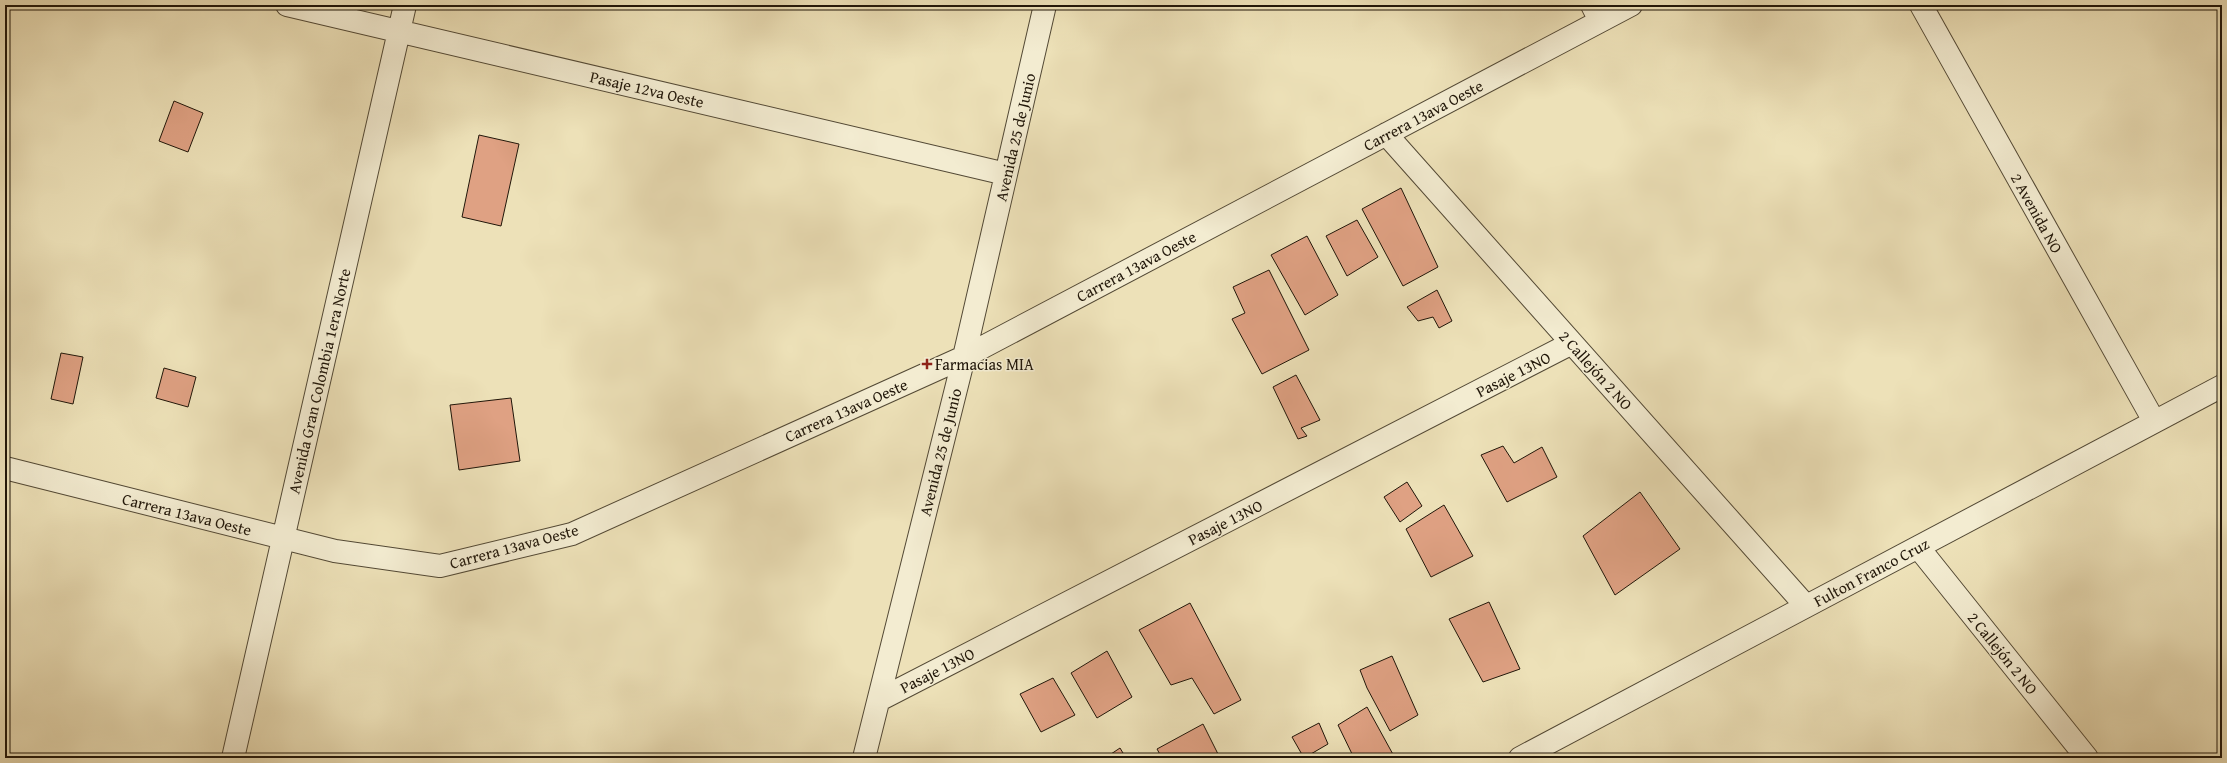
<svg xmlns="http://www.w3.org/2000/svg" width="2227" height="763" viewBox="0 0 2227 763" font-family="'Gentium Book Plus',serif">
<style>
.building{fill:#dfa183;stroke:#201609}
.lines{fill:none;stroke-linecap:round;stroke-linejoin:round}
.minor-casing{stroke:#534935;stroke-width:24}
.minor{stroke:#f3ecd1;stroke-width:22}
.poi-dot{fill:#8f2418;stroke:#f3ecd1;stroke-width:1.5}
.labels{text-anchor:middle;stroke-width:3;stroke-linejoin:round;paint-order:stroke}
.street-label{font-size:16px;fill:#201609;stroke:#f3ecd1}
.poi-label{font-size:16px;fill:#201609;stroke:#f3ecd1;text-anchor:start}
</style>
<rect width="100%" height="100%" fill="#ede1b8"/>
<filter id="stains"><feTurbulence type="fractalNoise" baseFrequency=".005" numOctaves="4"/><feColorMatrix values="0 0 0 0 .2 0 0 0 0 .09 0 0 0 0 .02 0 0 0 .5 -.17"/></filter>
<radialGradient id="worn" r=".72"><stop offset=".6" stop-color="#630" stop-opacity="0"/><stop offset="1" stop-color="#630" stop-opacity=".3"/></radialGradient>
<path class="building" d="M174 101 203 113 188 152 159 141Z
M479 135 519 144 501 226 462 217Z
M1401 188 1438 267 1403 286 1362 209Z
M1357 220 1378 257 1347 276 1326 236Z
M1307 236 1338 295 1305 315 1271 255Z
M1269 270 1309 350 1262 374 1232 319 1245 313 1233 287Z
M1437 290 1452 321 1439 328 1433 317 1418 321 1407 307Z
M61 353 83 357 73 404 51 399Z
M164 368 196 377 188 407 156 398Z
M1296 375 1320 420 1301 428 1307 436 1298 439 1273 387Z
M511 398 520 461 459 470 450 405Z
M1503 446 1514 463 1542 447 1557 477 1507 502 1481 455Z
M1407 482 1422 506 1400 522 1384 497Z
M1640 492 1680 549 1615 595 1583 536Z
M1444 505 1473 556 1431 577 1406 529Z
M1489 602 1520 669 1483 682 1449 619Z
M1190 603 1241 700 1214 714 1192 678 1171 685 1139 630Z
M1107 651 1132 697 1097 718 1071 673Z
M1392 656 1418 715 1390 731 1367 688 1360 670Z
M1053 678 1075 715 1041 732 1020 694Z
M1367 707 1395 758H1354L1338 725Z
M1319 723 1328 744 1304 758 1292 737Z
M1203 724 1220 758H1162L1157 749Z
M1120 748 1126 758H1105Z"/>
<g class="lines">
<defs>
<path id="minor" d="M287 5 1006 174
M1592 5 1600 21
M1921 5 2154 421
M1386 134 1806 606
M5 468 335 551 440 566 572 534 964 357 1631 5
M1918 547 2087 758
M879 700 1572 343
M233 758 405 5
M864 758 964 357 1045 5
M1520 758 2222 386"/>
</defs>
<use href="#minor" class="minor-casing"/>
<use href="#minor" class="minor"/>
</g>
<path class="poi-dot" d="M925 358h4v4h4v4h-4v4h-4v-4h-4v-4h4z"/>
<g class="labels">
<g class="street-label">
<text transform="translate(647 89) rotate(13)" y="6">Pasaje 12va Oeste</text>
<text transform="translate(1423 115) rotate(-28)" y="6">Carrera 13ava Oeste</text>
<text transform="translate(1015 137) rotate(-77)" y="6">Avenida 25 de Junio</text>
<text transform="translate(2037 213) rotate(61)" y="6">2 Avenida NO</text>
<text transform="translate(1136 266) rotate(-28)" y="6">Carrera 13ava Oeste</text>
<text transform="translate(1596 370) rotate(48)" y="6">2 Callejón 2 NO</text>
<text transform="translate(1513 374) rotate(-27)" y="6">Pasaje 13NO</text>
<text transform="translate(319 381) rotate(-77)" y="6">Avenida Gran Colombia 1era Norte</text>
<text transform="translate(846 410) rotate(-24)" y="6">Carrera 13ava Oeste</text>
<text transform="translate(940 452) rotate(-76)" y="6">Avenida 25 de Junio</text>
<text transform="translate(187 514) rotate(14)" y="6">Carrera 13ava Oeste</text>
<text transform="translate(1225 522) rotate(-27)" y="6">Pasaje 13NO</text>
<text transform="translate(514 546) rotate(-15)" y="6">Carrera 13ava Oeste</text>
<text transform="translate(1871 572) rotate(-28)" y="6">Fulton Franco Cruz</text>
<text transform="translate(2003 653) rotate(51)" y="6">2 Callejón 2 NO</text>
<text transform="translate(937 670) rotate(-27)" y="6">Pasaje 13NO</text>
</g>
<g class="poi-label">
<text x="935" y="370">Farmacias MIA</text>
</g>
</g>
<rect width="2227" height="763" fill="none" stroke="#ede1b8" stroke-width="20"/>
<rect x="6" y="6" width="2215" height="751" fill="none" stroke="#201609" stroke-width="2"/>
<rect x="10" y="10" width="2207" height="743" fill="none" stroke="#201609"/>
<rect width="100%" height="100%" filter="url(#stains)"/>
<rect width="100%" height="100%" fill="url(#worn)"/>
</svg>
